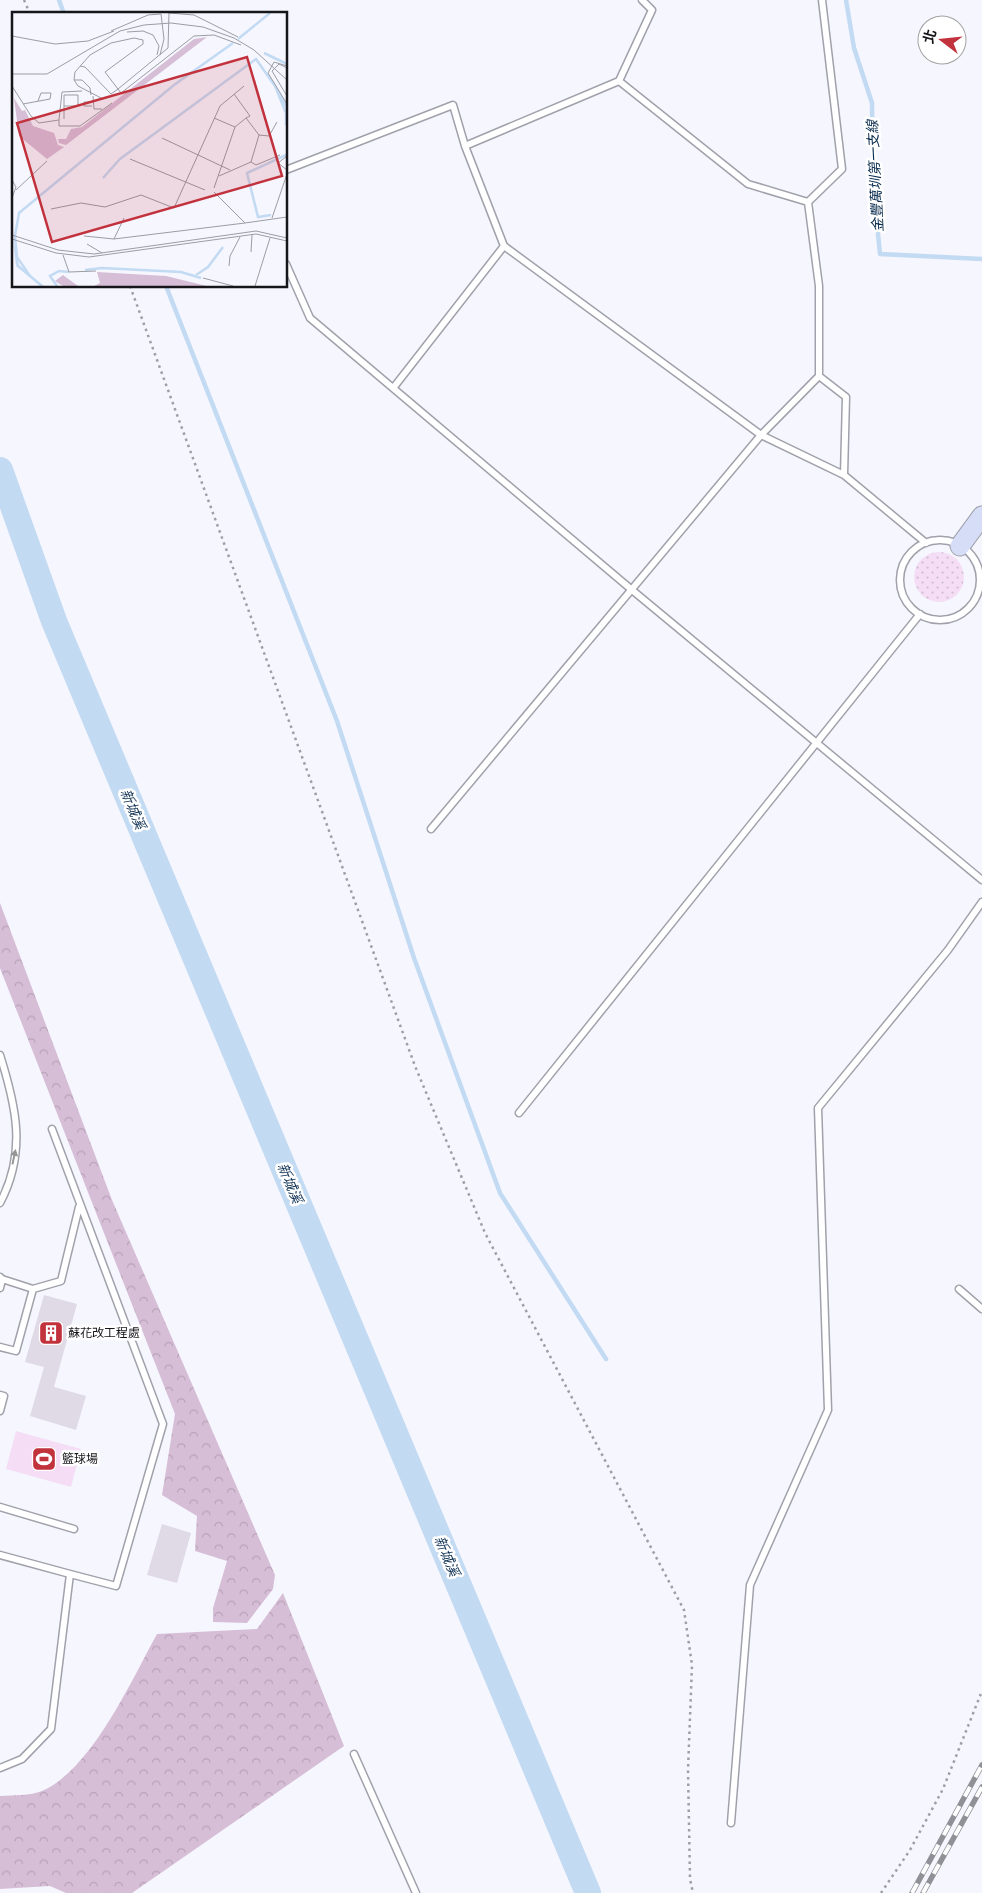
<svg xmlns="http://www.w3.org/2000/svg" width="982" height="1893" viewBox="0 0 982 1893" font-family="Raleway,'Noto Sans TC',sans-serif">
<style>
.grass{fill:url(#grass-dots)}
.forest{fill:url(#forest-crowns)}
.pitch{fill:#f5def5}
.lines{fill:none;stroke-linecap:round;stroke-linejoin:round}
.stream{stroke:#c3daf3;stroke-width:4.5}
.river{stroke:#c3daf3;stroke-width:26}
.building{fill:#dfdae5}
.lane-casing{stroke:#a1a1ab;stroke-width:9}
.secondary-casing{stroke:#a1a1ab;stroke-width:21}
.path{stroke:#9e9ea5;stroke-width:2.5;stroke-dasharray:2.5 4;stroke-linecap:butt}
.lane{stroke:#fff;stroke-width:6}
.secondary{stroke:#d6ddf7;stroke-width:19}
.rail-casing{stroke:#909097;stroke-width:5.5}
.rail{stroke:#fff;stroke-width:4;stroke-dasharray:11;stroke-linecap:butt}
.oneway{fill:#969698}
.labels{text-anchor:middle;stroke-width:5;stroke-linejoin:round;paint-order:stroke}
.poi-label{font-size:12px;fill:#16161a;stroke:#fff;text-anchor:start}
.water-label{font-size:14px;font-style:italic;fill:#0c2e50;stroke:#fff}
.inset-river{fill:none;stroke:#c3daf3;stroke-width:2.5}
.inset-road{fill:none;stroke:#9c9ca3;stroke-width:1}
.view{fill:#c2323d;fill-opacity:0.15;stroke:#c2323d;stroke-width:2.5}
.inset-edge{fill:none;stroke:#16161a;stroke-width:2.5}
</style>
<defs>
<pattern id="grass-dots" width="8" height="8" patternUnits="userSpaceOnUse" patternTransform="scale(1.25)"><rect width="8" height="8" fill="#f5def5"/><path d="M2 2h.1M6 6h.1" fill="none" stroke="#d1bed1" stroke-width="1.8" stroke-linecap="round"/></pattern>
<pattern id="forest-crowns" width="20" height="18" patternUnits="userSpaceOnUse" patternTransform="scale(1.25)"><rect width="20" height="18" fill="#d7bed7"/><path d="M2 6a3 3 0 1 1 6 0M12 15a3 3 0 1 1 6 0" fill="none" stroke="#b8a3b8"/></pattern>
</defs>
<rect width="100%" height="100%" fill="#f6f6ff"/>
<path class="grass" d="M914 577a25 25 0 1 1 50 0a25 25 0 1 1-50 0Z"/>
<path class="forest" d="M0 903 112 1200 275 1575 273 1589 247 1623 213 1622V1608L227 1561 195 1551 197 1516 162 1495 175 1414 0 968Z
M283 1593 344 1746 132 1893H66L50 1886 0 1889V1796C13 1795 30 1796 42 1791 92 1769 131 1681 157 1634L257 1629Z"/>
<path class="pitch" d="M16 1431 81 1449 71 1487 6 1469Z"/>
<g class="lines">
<path class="stream" d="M59 0 64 14
M846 0 854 48 872 103 873 185 880 254 982 259
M166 286 337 721 414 958 500 1193 606 1359"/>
<path class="river" d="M0 470 54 621 588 1893"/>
</g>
<path class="building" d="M44 1295 77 1304 54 1387 86 1396 76 1430 30 1416 44 1367 25 1362Z
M162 1524 191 1533 177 1583 147 1575Z"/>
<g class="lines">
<defs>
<path id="lane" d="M619 81 652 10 642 0
M286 170 453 105 465 146
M808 202 842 169 822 0
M504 246 465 146 619 81 748 184 808 202 819 286V376L846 397 844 475
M286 264 310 318 632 590 982 880
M394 387 504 246 761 435 844 475 926 543
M900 580a40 40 0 1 1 80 0a40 40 0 1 1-80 0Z
M431 829 761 435 819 376
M0 1055C16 1106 27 1152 0 1203
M519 1113 920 614
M52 1129 163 1424 116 1586 70 1574
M0 1277 2 1279 33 1289 61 1281 79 1207
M0 1288 2 1279
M959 1289 982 1309
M0 1347 16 1351 33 1289
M0 1395 4 1396 0 1411
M0 1507 74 1529
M0 1555 70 1574 51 1729 22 1759 0 1768
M354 1754 416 1893
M731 1823 750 1585 828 1410 818 1108 948 950 982 902"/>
<path id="secondary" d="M960 546 982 516"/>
</defs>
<use href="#lane" class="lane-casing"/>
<use href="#secondary" class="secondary-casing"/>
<path class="path" d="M24 0 30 14
M130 286 415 1066 485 1233 684 1610 692 1665 688 1770 690 1879 693 1893
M881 1893 910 1850 943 1789 982 1691"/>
<use href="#lane" class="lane"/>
<use href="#secondary" class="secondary"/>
<defs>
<path id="rail" d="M912 1893 982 1765
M923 1893 982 1787"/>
</defs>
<use href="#rail" class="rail-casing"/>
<use href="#rail" class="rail"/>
</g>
<defs><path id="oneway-solid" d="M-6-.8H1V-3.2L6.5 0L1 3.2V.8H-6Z" transform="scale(1.25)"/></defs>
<use class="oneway" href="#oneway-solid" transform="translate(14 1157) rotate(-78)"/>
<defs>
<symbol id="building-square" viewBox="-11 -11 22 22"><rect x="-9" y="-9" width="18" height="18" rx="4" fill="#c2323d" stroke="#fff"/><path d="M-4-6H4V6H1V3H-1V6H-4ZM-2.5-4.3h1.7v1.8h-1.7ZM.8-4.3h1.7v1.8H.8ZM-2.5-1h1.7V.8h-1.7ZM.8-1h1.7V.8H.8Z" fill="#fff"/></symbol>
<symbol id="stadium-square" viewBox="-11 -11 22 22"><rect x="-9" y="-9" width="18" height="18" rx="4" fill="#c2323d" stroke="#fff"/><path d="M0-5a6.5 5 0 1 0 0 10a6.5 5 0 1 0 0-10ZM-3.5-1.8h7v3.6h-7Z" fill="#fff"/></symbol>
</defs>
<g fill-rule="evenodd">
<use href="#building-square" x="37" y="1319" width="28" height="28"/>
<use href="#stadium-square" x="30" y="1445" width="28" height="28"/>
</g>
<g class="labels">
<g class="poi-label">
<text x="68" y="1337">蘇花改工程處</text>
<text x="62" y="1463">籃球場</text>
</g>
<g class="water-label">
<text transform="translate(875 176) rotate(-93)" y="5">金豐萬圳第一支線</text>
<text transform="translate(133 809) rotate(67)" y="5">新城溪</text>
<text transform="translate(290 1183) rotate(67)" y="5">新城溪</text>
<text transform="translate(447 1556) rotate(67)" y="5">新城溪</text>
</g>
</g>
<g transform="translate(12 12)">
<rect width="275" height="275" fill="#f6f6ff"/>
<path d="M195 25 54 133 47 131 46 127H54L59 117 70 115 182 27ZM2 86 10 99 13 98 21 114 42 121 46 133 52 135 35 147 7 124ZM85 260 154 264 195 274H82L88 271ZM51 263 66 274H51L43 269Z" fill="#d7bed7"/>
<path d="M1 227 7 253 32 274H28L4 254Z" fill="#c3daf3"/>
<path class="inset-river" d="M226 27 258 1M252 41 275 52M265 78 275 95M91 166 108 147 244 47 263 74 274 101V113M259 203 246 205 235 161 274 143M73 258 90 256 169 260 189 266M184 263 196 255 211 235M18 264 5 245 3 224 7 201 162 73 221 31M45 274 38 264 47 259 57 260"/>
<path class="inset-road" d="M99 19 136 3 149 2 152 27 148 43M115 20 131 19 141 23 147 34 145 43M0 24 43 32 76 29 102 19M122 26 131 28V32L93 60 109 81 91 87 66 74 62 68 63 60 78 43 99 31ZM68 54 73 55 99 82 106 77M275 54 262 50 256 61 275 92M275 56 267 52 260 59 275 84M0 62H35L108 19 132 13 159 11 191 15 222 26 242 38 275 68M62 68H70L78 76 79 83M0 74 19 104 27 111 47 108 50 80 70 79M106 77 156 36 157 1 182 3 226 25M109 81 182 24 202 23 229 33M222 82 238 104 234 106M81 84 82 97H90M11 92 38 87 39 81H29L26 89M80 94H72V90H80M52 107V83H66V94H52M47 108V114H68L100 91M247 123 257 124 265 110M150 126 218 158M275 144 266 151 275 158M118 147 193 178M239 150 244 153 268 143M207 164 239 150 247 123 234 106 223 115M0 168 4 175 0 186M202 176 223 115 202 106M4 178 35 149M202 180 233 211 275 205M39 197 69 191 93 195 129 183 162 196 208 94 232 74M260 206 275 162M0 223 46 238 82 242 244 219 275 226M72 224 102 227 233 211M0 227 44 241 77 245 244 222 275 229M102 227 112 206M75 232 90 241M239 240 240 223M51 243 57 260 84 259M217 254 218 244 228 225M191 266 221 274M243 274 258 226"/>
<path class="view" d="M235 45 270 164 40 230 5 111Z"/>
<rect width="275" height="275" class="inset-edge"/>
</g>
<g transform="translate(942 40) rotate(286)"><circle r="24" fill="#ffffff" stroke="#a2a2a3"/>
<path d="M0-4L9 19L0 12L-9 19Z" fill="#c2323d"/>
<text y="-8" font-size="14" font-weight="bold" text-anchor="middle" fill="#16161a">北</text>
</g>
</svg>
